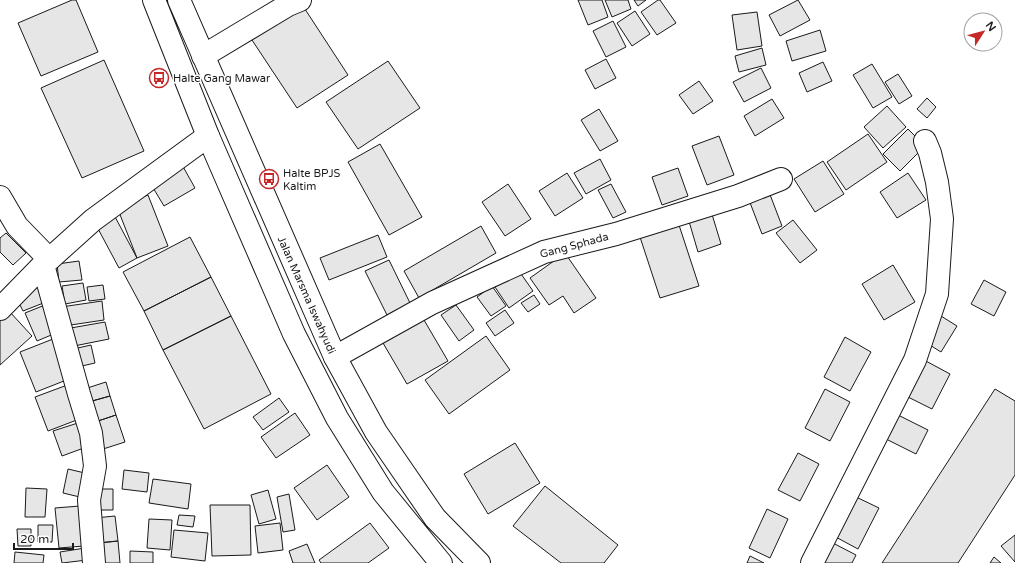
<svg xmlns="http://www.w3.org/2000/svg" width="1015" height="563" viewBox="0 0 1015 563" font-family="'Varela Round',sans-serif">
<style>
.building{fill:#e6e6e6;stroke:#1a1a1a}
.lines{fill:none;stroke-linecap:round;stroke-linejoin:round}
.minor-casing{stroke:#1a1a1a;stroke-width:24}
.highway-casing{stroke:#1a1a1a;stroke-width:24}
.minor{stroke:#fff;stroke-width:22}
.highway{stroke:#fff;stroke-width:22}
.labels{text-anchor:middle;stroke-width:3;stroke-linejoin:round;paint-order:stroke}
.poi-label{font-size:11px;fill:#1a1a1a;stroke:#fff;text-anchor:start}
.street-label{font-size:11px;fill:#1a1a1a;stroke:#fff}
</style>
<rect width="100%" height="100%" fill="#fff"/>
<path class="building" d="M72 0H76L98 52 41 76 18 23Z
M578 0H602L608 17 588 25Z
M605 0H628L631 9 612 17Z
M634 0H646L638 6Z
M658 0H660L676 23 657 35 641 12Z
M798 0 810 20 780 36 769 15Z
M301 3 348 75 297 108 250 37Z
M635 11 650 34 632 46 617 23Z
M757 12 762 46 737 50 732 15Z
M613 21 626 47 606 57 593 31Z
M820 30 826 51 792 61 786 41Z
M762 48 766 65 739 72 735 56Z
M606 59 616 78 595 89 585 70Z
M104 60 144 151 82 178 41 88Z
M388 61 420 108 358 149 326 102Z
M823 62 832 81 807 92 799 73Z
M872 64 892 97 873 108 853 75Z
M761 68 771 88 744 102 733 82Z
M898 74 912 96 899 104 885 82Z
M699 81 713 101 693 114 679 95Z
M927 98 936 107 927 118 917 109Z
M772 99 784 118 755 136 744 116Z
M887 106 906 127 883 148 864 127Z
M599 109 618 141 600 151 581 120Z
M908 129 925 146 900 171 883 154Z
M868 134 887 162 846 190 827 162Z
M719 136 734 175 707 185 692 146Z
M380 144 422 217 389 235 348 162Z
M600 159 611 180 586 194 574 173Z
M823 161 844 194 815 212 794 179Z
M181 163 195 188 164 206 149 181Z
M678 168 688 196 662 205 652 177Z
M567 173 583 198 555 216 539 191Z
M908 173 926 200 897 218 880 192Z
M508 184 531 219 505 236 482 202Z
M611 184 626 212 613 218 598 190Z
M769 192 782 226 762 234 749 200Z
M148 195 168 246 137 258 117 207Z
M711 211 721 244 698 252 688 218Z
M113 213 137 258 119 268 95 223Z
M793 220 817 250 800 263 776 233Z
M678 222 699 286 660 298 639 234Z
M481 226 496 253 419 298 404 271Z
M6 233 26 253 13 265 0 252V238Z
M378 235 387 257 329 280 320 258Z
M190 237 211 277 144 311 123 272Z
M565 253 596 298 574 313 563 296 549 305 530 278Z
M389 260 410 303 387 315 365 271Z
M79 261 82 280 59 282 57 264Z
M893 265 915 302 884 320 862 284Z
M519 271 533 291 509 308 495 287Z
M211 277 231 316 163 350 144 311Z
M984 280 1006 292 994 316 971 304Z
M43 283 51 300 23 311 15 295Z
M83 283 86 300 65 304 62 286Z
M103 285 105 299 89 301 87 287Z
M492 286 506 306 491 316 477 297Z
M534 295 540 304 528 312 521 303Z
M102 301 104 320 64 326 61 307Z
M45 305 56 333 37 341 25 313Z
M456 305 474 330 459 341 441 315Z
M505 310 514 323 495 336 486 323Z
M9 311 32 336 0 365V319Z
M231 316 271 394 204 429 163 350Z
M941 316 957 326 941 352 925 342Z
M424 320 448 361 407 384 383 343Z
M105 322 109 339 69 347 65 329Z
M486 336 510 370 449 414 425 380Z
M845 337 871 352 850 391 824 377Z
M53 339 69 379 36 392 20 352Z
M91 345 95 363 73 368 69 350Z
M924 360 950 374 932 409 906 396Z
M106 382 110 396 85 403 81 390Z
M70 384 82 418 48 431 35 397Z
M825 389 850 402 830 441 805 428Z
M995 389 1015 401V475L958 563H882Z
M110 396 116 415 92 423 85 403Z
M279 398 289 412 263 430 253 417Z
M892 412 928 430 916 454 880 436Z
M295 413 310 435 276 458 261 437Z
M116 415 125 442 100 450 92 423Z
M84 421 92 445 62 456 53 431Z
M515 443 540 483 488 514 464 474Z
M798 453 819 464 800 501 778 490Z
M327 465 349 497 317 520 294 488Z
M68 469 89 474 84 498 63 493Z
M124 470 149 473 147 492 122 489Z
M153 479 191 484 188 509 149 503Z
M545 486 618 545 604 563H561L513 526Z
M26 488 47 489 45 517H25Z
M92 489H113V510H92Z
M268 490 276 519 259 524 251 495Z
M289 494 295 530 283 532 277 497Z
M852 495 879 508 858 549 832 535Z
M210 505H250L251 555 212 556Z
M80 506 84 546 59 548 55 508Z
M767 509 788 519 770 558 749 548Z
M179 515 195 516 193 527 177 525Z
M115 516 118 541 98 543 95 518Z
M149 519 172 520 170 550 147 548Z
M280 523 283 550 258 553 255 526Z
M370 523 389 548 368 563H321L319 560Z
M38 525H53L52 542H38Z
M17 529H31V546H18Z
M174 530 208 533 205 561 171 557Z
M1015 535V562L1001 546Z
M118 541 120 563H100L98 543Z
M831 542 856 555 852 563H821Z
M307 544 315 563H293L289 551Z
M85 548 87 560 62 563 60 552Z
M130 551 153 552V563H130Z
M15 552 44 555 43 563H14Z
M750 556 764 563H747Z
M994 557 1001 563H990Z"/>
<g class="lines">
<defs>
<path id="minor" d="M203 56 288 5 300 0
M0 197 17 226 49 259
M43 265 79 394 91 433 95 466 89 500 94 563
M0 309 43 265 93 220 208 136
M335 357 432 303 544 252 616 234 738 196 781 179
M812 563 915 360 937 294 942 219 937 182 930 153 925 141"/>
<path id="highway" d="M154 0 208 136 294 334 337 418 383 492 441 563
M179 0 335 357 376 432 435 518 479 563"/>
</defs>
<use href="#minor" class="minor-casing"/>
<use href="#highway" class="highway-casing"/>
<use href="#minor" class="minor"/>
<use href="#highway" class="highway"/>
</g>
<defs>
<symbol id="bus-ring" viewBox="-11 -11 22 22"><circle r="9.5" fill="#fff" stroke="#c62828" stroke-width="1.5"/><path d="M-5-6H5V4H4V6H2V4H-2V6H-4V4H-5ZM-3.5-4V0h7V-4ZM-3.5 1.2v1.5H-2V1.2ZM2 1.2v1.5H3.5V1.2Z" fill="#c62828"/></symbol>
</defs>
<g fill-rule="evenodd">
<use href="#bus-ring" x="148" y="67" width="22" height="22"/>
<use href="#bus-ring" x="258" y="168" width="22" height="22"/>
</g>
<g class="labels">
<g class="poi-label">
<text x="173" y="82">Halte Gang Mawar</text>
<text x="283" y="177">Halte BPJS<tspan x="283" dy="13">Kaltim</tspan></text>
</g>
<g class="street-label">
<text transform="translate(574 245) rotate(-15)" y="4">Gang Sphada</text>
<text transform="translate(307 295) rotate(66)" y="4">Jalan Marsma Iswahyudi</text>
</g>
</g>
<g transform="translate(983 32) rotate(54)"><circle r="19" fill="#ffffff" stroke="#a3a3a3"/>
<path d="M0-3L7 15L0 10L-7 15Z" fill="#c62828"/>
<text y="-6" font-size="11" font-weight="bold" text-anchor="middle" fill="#1a1a1a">N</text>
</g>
<path d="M14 543v6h59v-6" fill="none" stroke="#1a1a1a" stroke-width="2"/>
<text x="20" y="543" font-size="12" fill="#1a1a1a" stroke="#ffffff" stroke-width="3" paint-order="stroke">20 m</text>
</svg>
